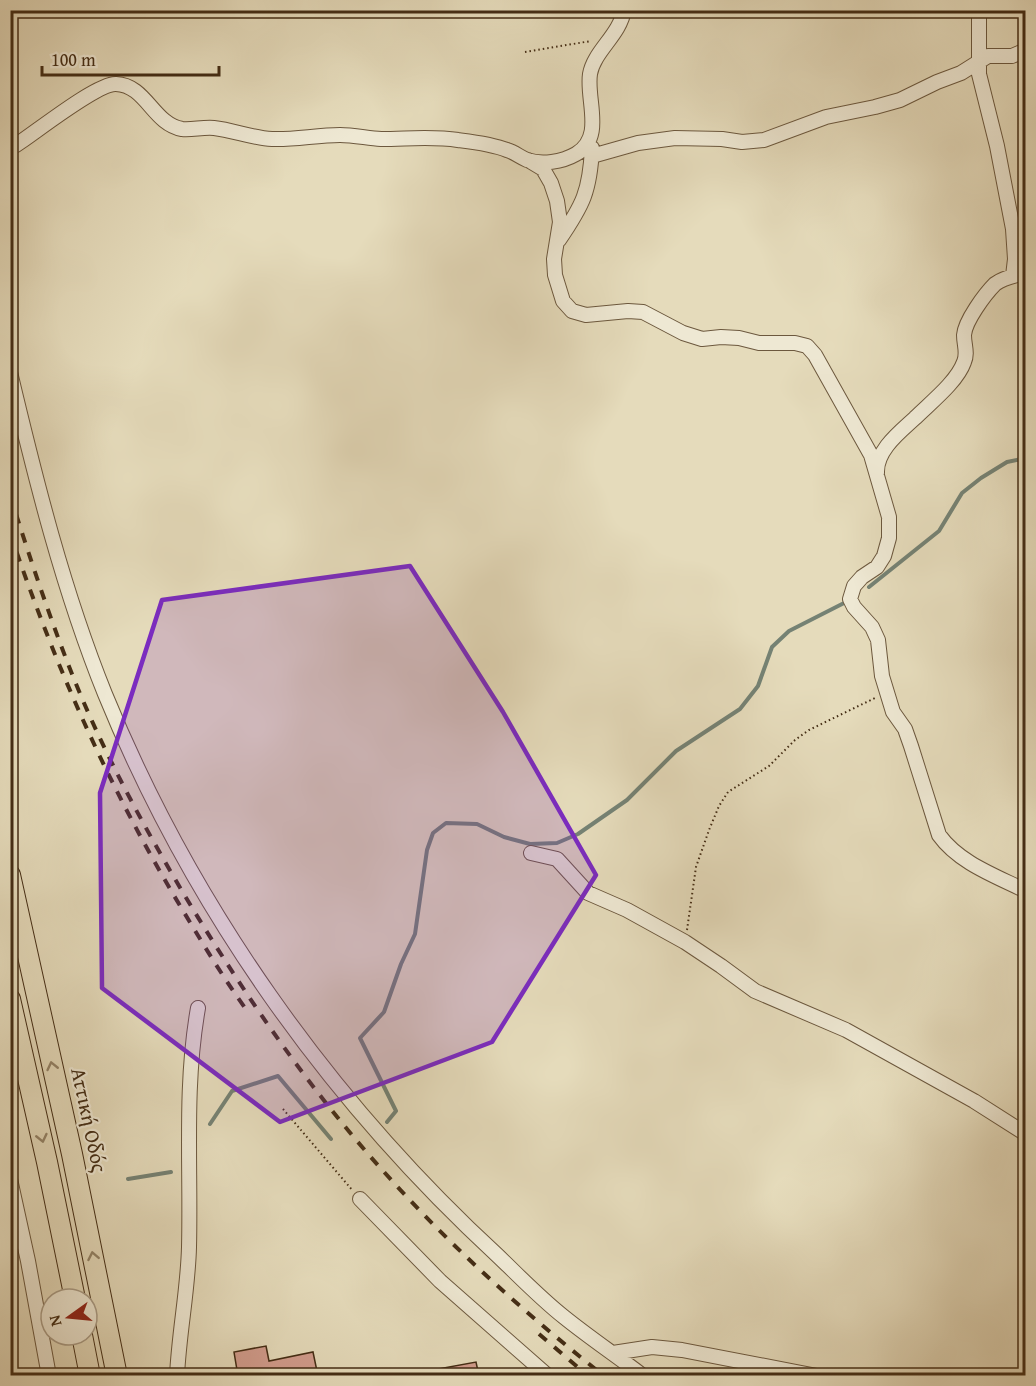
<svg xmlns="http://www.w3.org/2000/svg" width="1036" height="1386" viewBox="0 0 1036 1386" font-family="'Gentium Book Plus',serif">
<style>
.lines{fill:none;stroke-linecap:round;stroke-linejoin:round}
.stream{stroke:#758274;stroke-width:4}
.building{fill:#d29d8e;stroke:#442d15;stroke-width:1.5}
.minor-casing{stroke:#6c583e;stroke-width:16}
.highway-casing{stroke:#442d15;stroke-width:22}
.path{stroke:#442d15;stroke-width:2;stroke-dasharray:1.5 3;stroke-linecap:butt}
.minor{stroke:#eee8d3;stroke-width:14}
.highway{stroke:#e5dbbb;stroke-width:20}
.rail{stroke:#442d15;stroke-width:4;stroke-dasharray:10 10;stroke-linecap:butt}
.oneway{stroke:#948468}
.marked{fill:#7b2cbf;fill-opacity:0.2;stroke:#7b2cbf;stroke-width:4.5;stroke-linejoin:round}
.labels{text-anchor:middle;stroke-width:4.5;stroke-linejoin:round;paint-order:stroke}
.street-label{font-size:21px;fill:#442d15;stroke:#eee8d3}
</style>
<rect width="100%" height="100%" fill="#e5dbbb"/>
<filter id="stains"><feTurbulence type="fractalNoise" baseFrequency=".00333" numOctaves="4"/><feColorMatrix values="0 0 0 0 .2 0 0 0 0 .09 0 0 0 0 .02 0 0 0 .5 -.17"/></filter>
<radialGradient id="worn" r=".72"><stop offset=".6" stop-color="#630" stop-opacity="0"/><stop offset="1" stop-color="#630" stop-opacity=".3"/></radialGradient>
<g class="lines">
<path class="stream" d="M869 587 939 531 962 493 981 478 1007 462 1026 458
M387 1122 396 1111 360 1038 384 1012 401 964 415 934 427 850 433 833 446 823 477 824 504 837 530 844 557 843 578 834 627 800 676 751 740 709 758 686 772 647 789 631 846 602
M210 1124 232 1091 278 1076 331 1139
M128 1179 171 1172"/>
</g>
<path class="building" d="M266 1346 269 1361 313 1352 318 1376H238L234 1352Z
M476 1362 479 1376H400Z"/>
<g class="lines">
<defs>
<path id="minor" d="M979 10V74L997 146 1013 229 1015 259 1013 276
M10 147 16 145C35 133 97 83 116 84 146 85 153 124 182 129 192 130 203 127 214 128 233 130 252 138 272 139 294 140 317 135 340 135 353 135 367 138 381 139 407 139 432 136 458 140 474 142 492 144 507 150 514 152 520 157 527 160 542 165 562 162 576 154 605 137 586 100 590 74 594 51 620 35 624 10
M592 156 638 143 675 138 722 139 742 142 764 140 826 117 875 107 900 100 937 82 961 73 988 56H1012L1026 50
M528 160 543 169 551 183 557 201 560 222 554 259 555 275 563 301 572 311 586 315 628 311 643 312 683 333 702 339 721 337 739 338 759 343H795L807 346 815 355 871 455 889 517V538L884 556 877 567 862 577 854 586 850 599 854 607 872 627 878 640 882 676 893 712 905 729 911 746 939 835C959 863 996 876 1026 891
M559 240C583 205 590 191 592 148
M10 372C36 481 63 590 105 694 192 907 328 1099 497 1255 519 1276 540 1298 564 1317 590 1338 617 1356 643 1376
M877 473C876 450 900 432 915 418 930 403 957 382 964 362 968 353 964 345 964 335 965 321 985 294 995 284 1003 278 1016 275 1026 273
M531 853 557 859 588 893 627 910 685 942 721 966 755 991 846 1030 974 1101 1026 1134
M10 1179 28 1261 49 1376
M360 1199 440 1281 548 1376
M613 1353 652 1347 682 1350 817 1376
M177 1376C179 1332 188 1290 189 1247 191 1167 184 1087 198 1008"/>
<path id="highway" d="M10 875 72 1154 117 1376
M10 999 47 1162 75 1299
M82 1335 90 1376"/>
</defs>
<use href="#minor" class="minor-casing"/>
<use href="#highway" class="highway-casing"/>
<path class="path" d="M525 52 591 41
M687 930 696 867 709 830 719 806 728 792 769 766 795 740 809 730 875 698
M283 1109 353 1191"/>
<use href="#minor" class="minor"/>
<use href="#highway" class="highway"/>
<path class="rail" d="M10 495C29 555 49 616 72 674 103 752 143 825 185 896 244 994 309 1089 385 1173 451 1247 526 1314 604 1376
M10 533C56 668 108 786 182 909 203 944 224 979 248 1012
M539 1334 588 1376"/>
</g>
<defs><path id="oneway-chevron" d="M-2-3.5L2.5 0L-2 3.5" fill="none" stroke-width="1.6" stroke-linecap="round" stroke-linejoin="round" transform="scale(1.5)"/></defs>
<g class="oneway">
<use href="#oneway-chevron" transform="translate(52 1066) rotate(-103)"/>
<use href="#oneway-chevron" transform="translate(42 1138) rotate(77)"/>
<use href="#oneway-chevron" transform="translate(93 1256) rotate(-101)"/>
</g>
<path class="marked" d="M410 566 503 712 596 875 492 1042 280 1122 102 988 100 793 162 600Z"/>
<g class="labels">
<g class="street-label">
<text transform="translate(89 1120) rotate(78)" y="7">Αττική Οδός</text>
</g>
</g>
<rect width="1036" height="1386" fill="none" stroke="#e5dbbb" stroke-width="36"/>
<rect x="12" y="12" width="1012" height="1362" fill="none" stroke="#442d15" stroke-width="3"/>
<rect x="18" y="18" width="1000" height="1350" fill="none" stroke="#442d15" stroke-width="1.5"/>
<g transform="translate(69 1317) rotate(255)"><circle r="28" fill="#eee8d3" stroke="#aa9d87" stroke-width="1.5"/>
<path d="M0-4.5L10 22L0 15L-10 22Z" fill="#8f2418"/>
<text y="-9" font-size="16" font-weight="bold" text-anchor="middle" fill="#442d15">N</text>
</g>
<path d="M42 66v9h177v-9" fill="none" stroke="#442d15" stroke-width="3"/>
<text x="51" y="66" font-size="18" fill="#442d15" stroke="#eee8d3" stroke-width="4.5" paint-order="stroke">100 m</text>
<rect width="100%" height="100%" filter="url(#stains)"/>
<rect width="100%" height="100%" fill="url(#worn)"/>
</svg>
